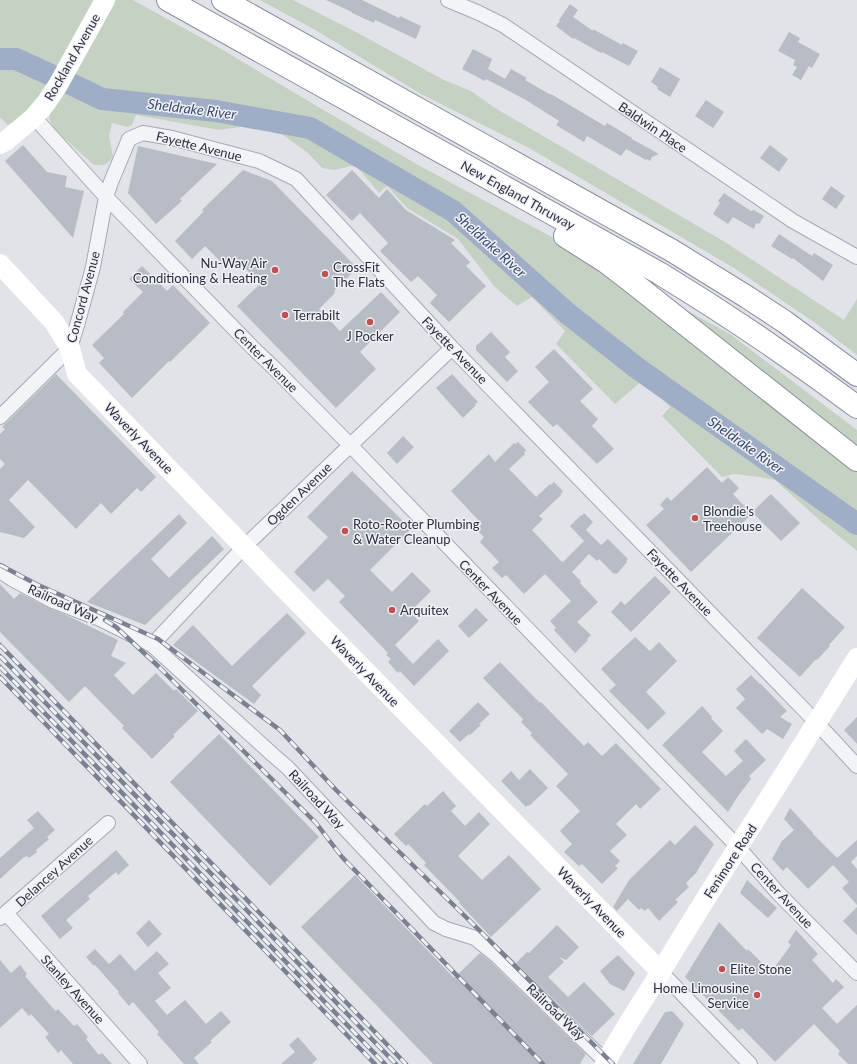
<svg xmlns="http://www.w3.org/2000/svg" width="857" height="1064" viewBox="0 0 857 1064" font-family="Lato,sans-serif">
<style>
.green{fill:#c5d2c3}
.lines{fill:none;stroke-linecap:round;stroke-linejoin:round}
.river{stroke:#9fadc6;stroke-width:22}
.building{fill:#b8bcc5}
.street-casing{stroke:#a7a9b2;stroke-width:16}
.highway-casing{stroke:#898f9e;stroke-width:24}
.street{stroke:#f3f4f7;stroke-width:14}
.secondary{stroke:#fff;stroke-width:20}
.highway{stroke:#fff;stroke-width:22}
.rail-casing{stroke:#7c8191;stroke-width:4.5}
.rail{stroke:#f0f2f6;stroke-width:3;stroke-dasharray:9;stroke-linecap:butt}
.poi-dot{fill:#c44f52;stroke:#f0f2f6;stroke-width:1.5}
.labels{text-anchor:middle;stroke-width:3;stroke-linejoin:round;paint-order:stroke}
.street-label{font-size:13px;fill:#2b2f3f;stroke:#f0f2f6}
.poi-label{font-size:13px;fill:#2b2f3f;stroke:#f0f2f6;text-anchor:start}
.water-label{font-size:14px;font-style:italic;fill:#384970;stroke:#f0f2f6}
</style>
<rect width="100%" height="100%" fill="#e1e3e8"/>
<path class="green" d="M0 0H95L31 111 8 125 0 117Z
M116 0H133L216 46 320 108 420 166 559 241 685 335 857 472V551L825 525 775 480 759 477 734 474 722 477 662 416 670 407 643 380 615 404 556 344 565 331 532 297 517 306 494 286 458 239 407 208 387 186 379 193 357 167 350 166 335 170 322 168 308 153 283 135 248 126 219 130 136 115 132 125 128 127 112 123 109 136 113 156 110 161 104 165H94L54 129 49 118 51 111 65 90Z
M260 0H293L356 32 444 80 471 91 495 108 725 242 844 320 857 299V355L814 322 734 268 529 148 421 94 317 31Z
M688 311 730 334 857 430V448L686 315Z"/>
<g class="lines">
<path class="river" d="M0 59H16L51 75
M71 84 102 99 216 111 310 128 453 211 567 313 637 368 857 524"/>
</g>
<path class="building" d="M326 0H362L399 18 400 16 421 26 416 39 375 20 374 23 352 13V12Z
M570 4 578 10 573 17 593 31V29L622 45 623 43 638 51 629 66 602 52 601 53 574 38 573 39 556 26 560 21 559 20Z
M789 32 800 38 798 42 820 54 812 68 809 66 801 80 792 75 797 67 793 65 795 60 778 51Z
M473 49 492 59 488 69 505 79 511 69 527 78 525 80 551 95V94L605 126 607 123 632 138V139L659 154 652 157 650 161 647 159 646 160 626 149 621 156 587 136 584 142 556 125 559 121 526 100 486 79 485 81 462 69Z
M660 67 680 79 670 97 657 89 658 87 651 82Z
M706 100 724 112 713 128 695 116Z
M23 145 47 172 67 176 65 187 84 191 73 238 5 161Z
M770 145 788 159 779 172 760 158Z
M138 146 217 164 180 199 182 201 156 224 128 193Z
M243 170 272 181 357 268 334 291 335 293 319 309 340 331 381 292 400 312 360 352 376 369 336 408 237 306 260 284 235 257 225 266 205 246 192 259 175 241 204 211 202 210Z
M352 170 379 198 387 189 406 210 455 240 451 243 470 262 466 266 486 286 449 322 430 303 437 295 418 276 411 282 380 251 388 243 360 213 352 221 326 195Z
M831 186 845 196 836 209 822 199Z
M724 193 751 211 754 210 764 216 759 224 756 223 754 229 733 217 728 224 713 214 720 203 718 201Z
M779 234 812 256 814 253 833 265 823 281 793 258 792 259 771 246Z
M142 266 167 291 173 285 210 323 170 362 169 361 132 398 99 363 104 358 92 345 124 314 123 312 143 292 129 279Z
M491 332 510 352 505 357 518 371 507 382 476 350V346Z
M554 349 593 389 580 401 598 419 592 426 614 449 597 464 557 424 553 427 528 402 549 382 535 367Z
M56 374 156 477 141 492 137 488 111 514 101 503 76 529 28 480 9 500 35 527 24 538 0 532V469L5 464 0 459V434L5 429 2 427Z
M452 374 478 402 475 404 476 405 463 418 436 388Z
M403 436 414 447 397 464 387 453Z
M518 442 526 450 524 453 525 454 509 469 536 497 550 484 551 485 554 482 563 491 561 494V495L539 516 543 519 532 530 561 561 563 562 584 541 570 526 581 515 582 516 584 513 593 522 586 530 601 545 608 539 628 559 626 561 627 562 617 574 616 573 614 574 599 559 597 561 589 554 572 572 581 581 580 583 598 602 577 622 591 635 587 639 588 640 575 653 554 630 556 628 550 621 571 601 545 574 524 594 506 575 502 578 492 568 499 562 480 542 484 537 476 529 482 524 451 491 489 454 495 462 514 443 515 444Z
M707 467 722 483 728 477 739 488 733 494 752 514 691 572 646 525 664 509 660 505 667 497 671 501Z
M352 471 411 529 370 570 392 592 412 572 431 591 410 612 419 621 395 645 413 664 438 639 449 651 414 686 400 671 398 673 388 662 391 659 386 655 388 653 339 602 345 596 328 579 314 592 294 572 328 537 307 517Z
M771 494 800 523 781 541 752 512Z
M179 514 187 523 151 559 169 578 212 536 224 549 170 601 145 625 87 602Z
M655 576 671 592 631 632 611 612 621 601 625 605Z
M0 584 14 599 20 593 49 608 68 616 118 640 111 656 126 663 114 675 133 695 156 673 174 691 176 689 198 711 173 735 175 736 152 759 122 728 124 726 85 686 69 702 0 632Z
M802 588 845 627 829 645 830 646 817 660 816 659 800 677 757 638Z
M476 608 488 620 469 638 458 626Z
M287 613 306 633 252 686 261 695 254 704 173 645 193 625 232 666Z
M635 637 650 651 659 642 677 661 646 692 666 713 648 730 609 691 616 685 601 669Z
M500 662 540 703 541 702 584 746 588 742 602 756 616 743 661 789 640 809 636 804 616 824 627 835 610 851 620 861 615 866 618 868 602 884 582 864 579 866 564 852 572 844 560 831 580 811 556 786 568 774 530 735 532 733 521 722 523 719 483 678Z
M751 675 760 684H761L787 711 780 717 792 724 783 739 767 729 762 734 736 708 745 699 736 689Z
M478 702 490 714 479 724 481 725 470 735 469 734 460 742 449 731Z
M702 706 712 717 711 718 723 731 702 752 726 776 743 761 734 751 746 739 766 760 749 776 751 779 738 796 728 812 662 745Z
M857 717V744L844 730Z
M219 734 319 837 270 886 170 782Z
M530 769 548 788 529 806 528 805 526 807 501 781 511 771 519 780Z
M443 791 456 806 451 811 465 826 479 812 490 824 458 856 482 880 509 855 541 889 491 937 459 903 460 902 424 865 426 863 412 848 408 844 406 846 394 834 425 804 427 806Z
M790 808 813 833V834L837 858 857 840V856L851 862 857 869V905L842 888 849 882 833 865 808 889 787 867 783 871 772 859 782 841 794 830 784 819Z
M38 811 55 830 47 837 49 839 36 850 37 852 29 858 27 856 23 858 0 879V858L34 828 27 820Z
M695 825 714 844 697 871V872L686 883 689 887 675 900 678 902 659 921 648 908 645 911 641 908 639 910 628 899 617 911 613 907 629 880 670 840 675 845Z
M116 850 129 865 118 875 116 872 88 896 90 899 66 920 73 928 60 939 45 921 41 916Z
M355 875 454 978 480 953 490 961 586 1054 580 1064H433L301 927Z
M747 880 777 908 768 918 740 893Z
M857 907V935L843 921Z
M149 920 162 934 148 947 136 933Z
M719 922 747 951 748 949 771 972 791 945 788 942 796 930 818 954 812 960 833 983 836 979 844 987 822 1008 837 1024 857 1005V1064H848L838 1054 840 1051 814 1024 775 1062 742 1028 739 1031 685 977Z
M557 925 579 947 566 960 559 957 564 962 548 977 568 997 584 982 615 1014 592 1036 516 963 527 952 529 953Z
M95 949 109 964 120 954 135 971 157 951 169 964 158 973 171 988 155 1001 167 1015 185 1000 206 1024 221 1011 231 1022 210 1041 212 1042 194 1058 199 1064H184L157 1034 159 1032 133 1002 129 1006 118 993 119 992 95 965 94 966 86 957Z
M618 955 635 973 624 991 610 984 600 971Z
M0 960 11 973 20 965 27 974 25 976 51 1006 56 1011 58 1009 74 1026 77 1024 88 1037 86 1039 99 1055 102 1053 112 1064H73L61 1050 58 1053 45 1037 49 1034 31 1014 29 1016 22 1008 0 1028Z
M672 1011 684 1024 661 1064H633L665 1012Z
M298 1037 317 1059 312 1064H281L295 1052 289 1045Z"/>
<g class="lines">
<defs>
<path id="street" d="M448 0 479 13 503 25 793 221 857 257
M34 117 106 197 254 349 273 367 350 445 739 848 778 893 857 973
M0 417 70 348 78 322 93 267 106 197 111 182 129 139 143 133 172 138 259 161 296 179 452 348 817 723 857 766
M0 571 12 579 53 601 100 619 152 645 273 755 287 767 434 923 446 929 475 938 496 955 606 1062
M152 645 244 547 452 348
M6 913 140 1064
M0 918 108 823
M661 972 750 1064"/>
<path id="highway" d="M168 0 659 273C728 315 793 359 857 407
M223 0 671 250 747 297 785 322 857 375
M565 236 606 262 632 282 857 460"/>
</defs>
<use href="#street" class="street-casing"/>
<use href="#highway" class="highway-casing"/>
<use href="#street" class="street"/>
<path class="secondary" d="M0 144 7 140 34 117 46 103 58 85 105 0
M0 264 54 322 70 348 77 374 278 582 661 972
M605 1064C623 1029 646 997 666 963 728 861 794 760 857 658"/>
<use href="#highway" class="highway"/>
<defs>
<path id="rail" d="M0 565 36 584 158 639 280 730 336 790 473 924 613 1064
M105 620 116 627 158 666 316 823 342 857 543 1064
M0 645 406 1064
M0 656 396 1064
M0 667 385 1064
M0 677 375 1064"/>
</defs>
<use href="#rail" class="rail-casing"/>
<use href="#rail" class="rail"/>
</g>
<g class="poi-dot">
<circle cx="275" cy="270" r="4"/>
<circle cx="325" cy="274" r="4"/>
<circle cx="285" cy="315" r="4"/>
<circle cx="370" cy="322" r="4"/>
<circle cx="695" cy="518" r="4"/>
<circle cx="345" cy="531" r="4"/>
<circle cx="392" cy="610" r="4"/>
<circle cx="722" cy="969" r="4"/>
<circle cx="757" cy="995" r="4"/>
</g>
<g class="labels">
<g class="street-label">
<text transform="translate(72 57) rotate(-60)" y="5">Rockland Avenue</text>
<text transform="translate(653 127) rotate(34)" y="5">Baldwin Place</text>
<text transform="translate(199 146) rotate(14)" y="5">Fayette Avenue</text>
<text transform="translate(518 195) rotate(29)" y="5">New England Thruway</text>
<text transform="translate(83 297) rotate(-75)" y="5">Concord Avenue</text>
<text transform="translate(455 350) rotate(46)" y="5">Fayette Avenue</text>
<text transform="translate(266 360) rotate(45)" y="5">Center Avenue</text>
<text transform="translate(139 438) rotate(46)" y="5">Waverly Avenue</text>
<text transform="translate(299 494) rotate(-44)" y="5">Ogden Avenue</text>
<text transform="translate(680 582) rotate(46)" y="5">Fayette Avenue</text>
<text transform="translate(491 592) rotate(46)" y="5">Center Avenue</text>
<text transform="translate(63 603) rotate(24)" y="5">Railroad Way</text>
<text transform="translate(365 671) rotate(46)" y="5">Waverly Avenue</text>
<text transform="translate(317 799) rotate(47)" y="5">Railroad Way</text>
<text transform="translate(730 861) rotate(-57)" y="5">Fenimore Road</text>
<text transform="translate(54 871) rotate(-42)" y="5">Delancey Avenue</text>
<text transform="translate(782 895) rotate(47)" y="5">Center Avenue</text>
<text transform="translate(592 902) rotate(46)" y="5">Waverly Avenue</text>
<text transform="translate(73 989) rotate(48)" y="5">Stanley Avenue</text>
<text transform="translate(556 1012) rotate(44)" y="5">Railroad Way</text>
</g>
<g class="poi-label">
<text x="267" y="268" text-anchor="end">Nu-Way Air<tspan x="267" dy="15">Conditioning &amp; Heating</tspan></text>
<text x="333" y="272">CrossFit<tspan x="333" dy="15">The Flats</tspan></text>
<text x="293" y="320">Terrabilt</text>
<text x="370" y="341" text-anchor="middle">J Pocker</text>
<text x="703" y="516">Blondie's<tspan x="703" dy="15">Treehouse</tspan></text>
<text x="353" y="529">Roto-Rooter Plumbing<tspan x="353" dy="15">&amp; Water Cleanup</tspan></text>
<text x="400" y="615">Arquitex</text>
<text x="730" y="974">Elite Stone</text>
<text x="749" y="993" text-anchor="end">Home Limousine<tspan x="749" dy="15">Service</tspan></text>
</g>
<g class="water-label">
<text transform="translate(192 109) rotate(7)" y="5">Sheldrake River</text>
<text transform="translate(491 245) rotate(42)" y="5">Sheldrake River</text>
<text transform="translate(746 445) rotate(35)" y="5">Sheldrake River</text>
</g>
</g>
</svg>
